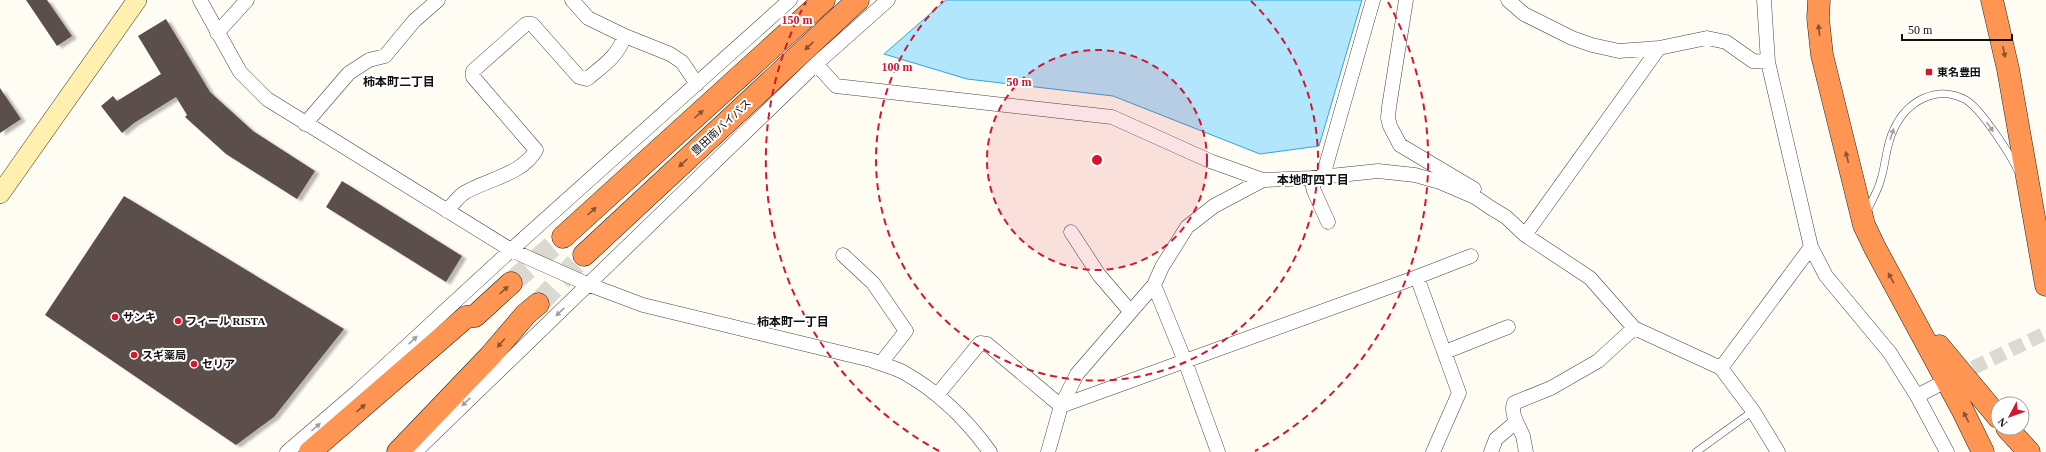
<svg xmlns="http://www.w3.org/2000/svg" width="2046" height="452" viewBox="0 0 2046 452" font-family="'Times New Roman','Noto Sans JP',serif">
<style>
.water{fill:#b2e6fd;stroke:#30a5dd}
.building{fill:#5b504b;filter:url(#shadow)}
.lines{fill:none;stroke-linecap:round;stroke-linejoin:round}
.street-tunnel{stroke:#dbd9d2;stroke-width:14;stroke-dasharray:14 7;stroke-linecap:butt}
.highway-tunnel{stroke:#dbd9d2;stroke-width:22;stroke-dasharray:22 11;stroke-linecap:butt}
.lane-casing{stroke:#444;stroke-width:8}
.street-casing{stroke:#444;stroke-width:15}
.secondary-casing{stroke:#333;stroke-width:20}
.highway-casing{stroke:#222;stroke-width:23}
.lane{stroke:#fff;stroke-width:7}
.street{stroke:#fff;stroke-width:14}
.secondary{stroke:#fff0af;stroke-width:19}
.highway{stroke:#ff9552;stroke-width:22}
.oneway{fill:#885332}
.oneway2{fill:#a0a0a0}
.ring{fill:none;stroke:#d3172d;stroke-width:2;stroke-dasharray:7 5}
.poi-dot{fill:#d3172d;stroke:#fff;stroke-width:1.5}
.labels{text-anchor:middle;stroke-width:4;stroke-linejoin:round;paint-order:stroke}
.poi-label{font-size:11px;font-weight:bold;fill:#111;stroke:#fff;text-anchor:start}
.street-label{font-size:11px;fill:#111;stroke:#fff}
.neighbourhood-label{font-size:12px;font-weight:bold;fill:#111;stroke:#fff}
.centre{fill:#d3172d;stroke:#fff;stroke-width:2}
.ring-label{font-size:12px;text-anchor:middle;font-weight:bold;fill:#d3172d;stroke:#fff;stroke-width:4;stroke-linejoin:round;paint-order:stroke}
</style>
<defs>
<filter id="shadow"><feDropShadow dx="4.5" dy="2.5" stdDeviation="1" flood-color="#0004"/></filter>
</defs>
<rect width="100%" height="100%" fill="#fffcf4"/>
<path class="water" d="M946 0H1362L1319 146 1260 154 1113 96 967 79 884 54Z"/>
<path class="building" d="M26 0H47L72 36 57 46Z
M166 19 210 92 253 131 315 171 297 199 226 154 185 117 187 115 176 97 134 123 122 133 101 106 113 96 117 101 161 74 138 36Z
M0 88 21 119 0 133Z
M342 181 462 256 446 282 326 207Z
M124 196 344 329 274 417 236 445 45 315Z"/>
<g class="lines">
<path class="street-tunnel" d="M1954 377 2046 333"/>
<path class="highway-tunnel" d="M511 283 563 237
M538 304 584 255"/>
<defs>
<path id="lane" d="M1866 213C1871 202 1878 191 1881 179 1886 163 1886 144 1894 129 1907 101 1937 84 1966 100 1981 109 2011 155 2018 171
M1696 452 1753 411"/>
<path id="street" d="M200 0 240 72 267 99 511 250 587 284 643 305 871 360C881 364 893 367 903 372 937 391 967 420 990 452
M572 0 588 18 625 36 670 54 682 62 697 84
M1406 0 1389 107 1388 118 1390 126 1400 145 1474 189
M1508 0 1524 14 1572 38 1592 45 1619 51 1659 48 1707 38 1726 42 1753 61 1768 62
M1764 0 1768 62 1811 247 1826 276 1890 353 1917 396 1947 452
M217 33 247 0
M816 64 836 86 1112 117 1210 161 1263 180 1311 178 1378 171 1415 175 1440 182 1475 197 1491 208 1506 217 1525 235 1590 278 1634 328 1721 368 1753 411 1778 452
M305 124 349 73 369 60 385 56 414 21 438 0
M1323 176 1373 0
M1311 178 1314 191 1328 222
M447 211C452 205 458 197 464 193 487 179 522 175 536 150L473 77V71L526 24H532L579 77 587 79C605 64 616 58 625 36
M1071 232 1099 275 1130 311
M1525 235 1659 48
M843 255 873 283 906 331 881 363
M1417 277 1471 256
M1154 285 1185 361 1218 452
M1445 352 1508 327
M1721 368 1811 247
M937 395 980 343 987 344 1061 406 1417 277 1459 393 1433 452
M1917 396 1938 385
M287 452 357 392 511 250 790 0
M415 452 816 64 888 0
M1048 452 1061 406 1077 374 1154 285 1162 267 1187 227 1214 206 1263 180
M1491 452 1496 439 1516 422
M1526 452C1525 447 1524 441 1523 436 1519 426 1510 414 1514 403L1551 388 1598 361 1634 328"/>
<path id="secondary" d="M0 194 137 0"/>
<path id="highway" d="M1819 0 1818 18 1822 55 1864 225 1875 248 1962 409 1983 452
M1992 0 2008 69 2046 285
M563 237 824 0
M584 255 858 0
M1939 346 1998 417
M2007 428 2029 452
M310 452 466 317 475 316 511 283
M398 452 490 356 526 314 538 304"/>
</defs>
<use href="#lane" class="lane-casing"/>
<use href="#street" class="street-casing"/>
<use href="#secondary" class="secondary-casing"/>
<use href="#highway" class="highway-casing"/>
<use href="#lane" class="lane"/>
<use href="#street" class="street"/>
<use href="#secondary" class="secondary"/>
<use href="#highway" class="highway"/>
</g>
<defs><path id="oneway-solid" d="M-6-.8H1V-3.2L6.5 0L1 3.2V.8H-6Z"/></defs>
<g class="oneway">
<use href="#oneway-solid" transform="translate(1819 30) rotate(-97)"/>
<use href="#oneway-solid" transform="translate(809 46) rotate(137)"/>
<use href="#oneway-solid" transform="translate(2004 52) rotate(78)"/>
<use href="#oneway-solid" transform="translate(699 114) rotate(-42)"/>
<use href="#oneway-solid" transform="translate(1847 157) rotate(-104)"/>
<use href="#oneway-solid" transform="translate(683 163) rotate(137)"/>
<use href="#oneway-solid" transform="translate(592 211) rotate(-42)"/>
<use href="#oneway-solid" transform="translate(1891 278) rotate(-119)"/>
<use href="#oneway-solid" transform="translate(504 290) rotate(-42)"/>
<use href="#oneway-solid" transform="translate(501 343) rotate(130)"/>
<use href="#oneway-solid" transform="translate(361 408) rotate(-41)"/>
<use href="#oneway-solid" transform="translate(1966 417) rotate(-116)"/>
</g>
<g class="oneway2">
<use href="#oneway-solid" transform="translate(1990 127) rotate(54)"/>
<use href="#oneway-solid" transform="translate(1892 134) rotate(-72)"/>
<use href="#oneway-solid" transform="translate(560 312) rotate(136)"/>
<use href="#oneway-solid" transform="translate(413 340) rotate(-43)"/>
<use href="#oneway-solid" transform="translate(466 402) rotate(136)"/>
<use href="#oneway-solid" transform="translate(316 427) rotate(-40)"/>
</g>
<circle cx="1097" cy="160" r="110" fill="#d3172d" fill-opacity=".12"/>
<g class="ring">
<circle cx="1097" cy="160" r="110"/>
<path d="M1251 1A221 221 0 1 1 943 1"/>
<path d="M939 451A331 331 0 0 1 806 2M1388 2A331 331 0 0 1 1255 451"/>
</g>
<g class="poi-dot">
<rect x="1925" y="68" width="8" height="8" rx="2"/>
<circle cx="115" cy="317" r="4"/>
<circle cx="178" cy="321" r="4"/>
<circle cx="134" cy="355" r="4"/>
<circle cx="194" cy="364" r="4"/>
</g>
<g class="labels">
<g class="poi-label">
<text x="1937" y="76">東名豊田</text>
<text x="123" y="321">サンキ</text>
<text x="186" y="325">フィール RISTA</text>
<text x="142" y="359">スギ薬局</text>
<text x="202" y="368">セリア</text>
</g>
<g class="street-label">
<text transform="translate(721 127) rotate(-43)" y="4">豊田南バイパス</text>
</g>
<g class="neighbourhood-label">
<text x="399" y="86">柿本町二丁目</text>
<text x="1313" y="184">本地町四丁目</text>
<text x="793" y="326">柿本町一丁目</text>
</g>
</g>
<circle cx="1097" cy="160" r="6" class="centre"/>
<g class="ring-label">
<text x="797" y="24">150 m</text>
<text x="897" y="71">100 m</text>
<text x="1019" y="86">50 m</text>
</g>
<g transform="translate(2010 416) rotate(229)"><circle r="19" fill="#ffffff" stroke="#a0a0a0"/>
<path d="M0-3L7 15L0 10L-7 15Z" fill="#d3172d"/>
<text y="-6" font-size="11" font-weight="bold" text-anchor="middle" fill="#111111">N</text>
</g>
<path d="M1902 34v6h110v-6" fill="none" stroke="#111111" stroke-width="2"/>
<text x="1908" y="34" font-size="12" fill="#111111" stroke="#ffffff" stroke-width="3" paint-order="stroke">50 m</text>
</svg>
